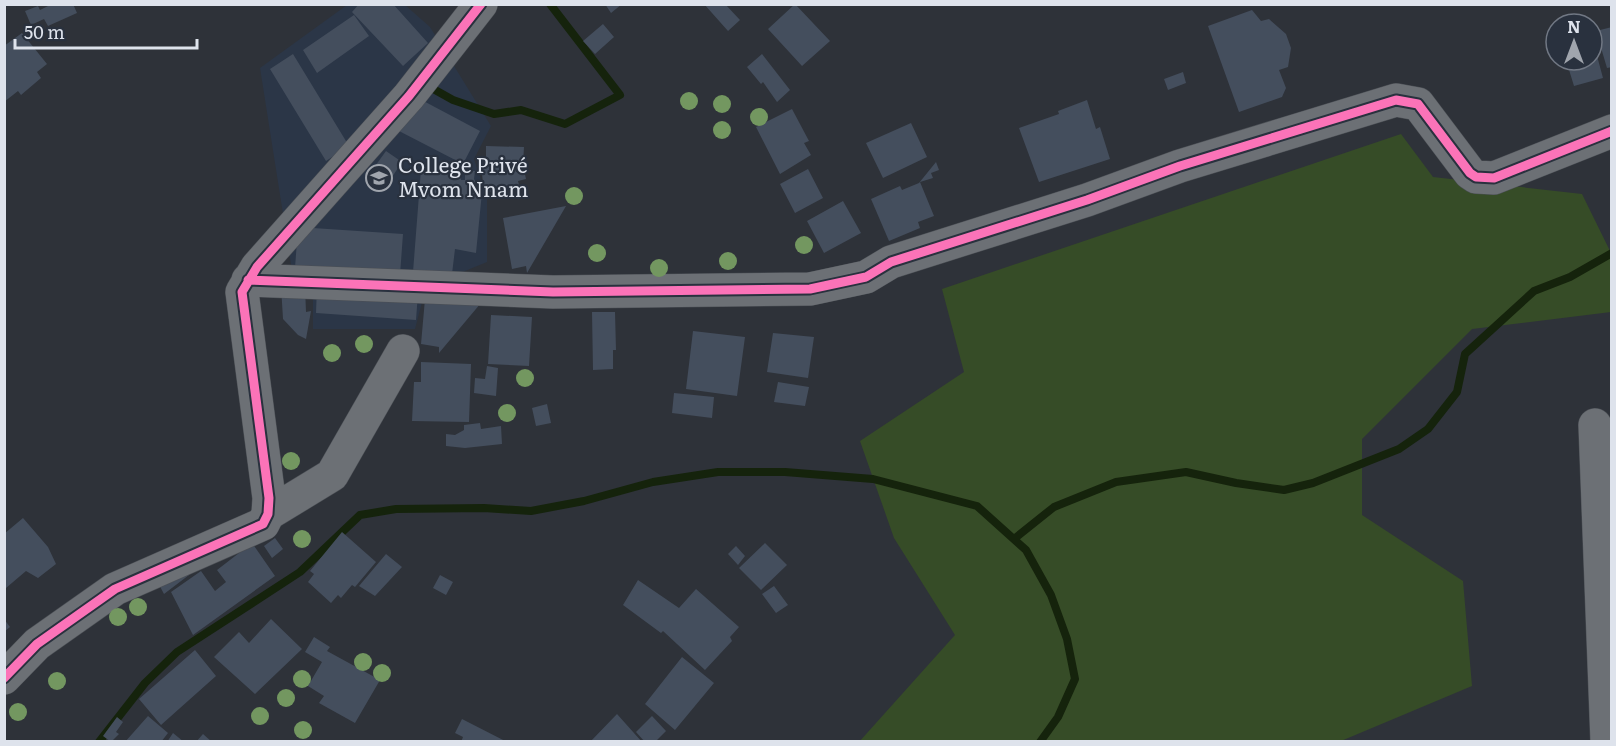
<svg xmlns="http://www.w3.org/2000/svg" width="1616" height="746" viewBox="0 0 1616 746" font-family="Literata,serif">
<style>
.built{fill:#2b3647}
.green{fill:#364c27}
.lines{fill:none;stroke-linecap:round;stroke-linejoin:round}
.stream{stroke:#15230c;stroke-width:8}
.building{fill:#444e5d}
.minor-casing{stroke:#4b4f55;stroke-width:34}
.minor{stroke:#6c7075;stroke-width:33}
.cycleway-casing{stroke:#29313e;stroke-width:13}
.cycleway{stroke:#fb73b8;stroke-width:9}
.tree{fill:#739760}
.labels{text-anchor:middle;stroke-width:4.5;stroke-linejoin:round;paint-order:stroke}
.poi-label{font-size:21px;fill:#dee3ec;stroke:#29313e;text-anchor:start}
</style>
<rect width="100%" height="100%" fill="#2e3239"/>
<path class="built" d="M347 5H405L430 27 491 126 474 159 487 197V262L426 287 415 329H313V280L293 277 260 68Z"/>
<path class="green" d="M1401 134 1433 177 1582 194 1611 253V312L1472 329 1362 439V515L1463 581 1472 686 1341 741 859 742 955 635 894 538 860 441 964 372 942 289Z"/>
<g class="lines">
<path class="stream" d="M428 86 453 100 494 114 521 110 565 124 620 95 550 4
M1014 539 1054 507 1116 482 1186 472 1236 483 1284 490 1313 483 1399 449 1428 429 1457 392 1465 354 1534 291 1570 277 1612 253
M99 742 145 683 177 652 300 572 360 515 396 509 484 508 531 511 584 501 653 482 718 472H785L873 479 977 506 1026 550 1051 595 1067 639 1075 679 1058 717 1040 742"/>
</g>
<path class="building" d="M52 4H73L77 13 48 26 44 19 31 25 25 11 38 6 40 10Z
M359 4H393L428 43 403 66 352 12Z
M605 4H622L611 13Z
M704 4H725L740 20 728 31Z
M795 4 830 41 802 66 768 29Z
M1252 10 1261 21 1269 19 1286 34 1291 48 1288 67 1279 70 1286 88 1282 97 1239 112 1208 26Z
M354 15 369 36 317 73 303 50Z
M603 24 614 37 595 54 583 41Z
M1612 27V67L1607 68 1596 31Z
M22 33 47 64 37 72 41 78 21 95 18 91 4 102V46Z
M1593 41 1603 78 1574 86 1566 60H1592Z
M293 54 349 146 326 161 270 69Z
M762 54 790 90 777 102 763 82 761 84 747 67Z
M1183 72 1186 83 1168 90 1164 79Z
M416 97 480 131 463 164 399 131Z
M1087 100 1096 129 1100 127 1110 159 1039 182 1019 128 1059 114 1058 111Z
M792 109 809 141 804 143 811 155 780 174 756 127Z
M911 123 927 157 883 178 866 143Z
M486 146 524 147 523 165 486 163Z
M386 151 402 162 390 180 373 169Z
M936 162 939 170 931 173 933 178 920 182 934 216 918 222 920 228 889 241 871 199 900 186 902 190 919 183Z
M481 165H505V170L515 168 516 172 524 170 526 179 518 181 519 185 506 187V192H484Z
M421 169 461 174V180H465V170L475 171 474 179 480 192H482L476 253 455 249 452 274 413 272Z
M808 169 823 198 795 213 780 184Z
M843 201 861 233 824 253 807 221Z
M566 206 527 273 526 266 512 269 503 218Z
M298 227 403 234 400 275 295 268Z
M281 286 305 287 306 312 311 311 306 339 298 335 283 319Z
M317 286 418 293 416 320 316 313Z
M486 297 439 353V347L421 344 425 299Z
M592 312H615L616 350H613V369L593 370Z
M491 315 532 317 529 366 488 364Z
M693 331 745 337 737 396 686 389Z
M773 333 814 337 808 378 767 372Z
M421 362 471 364 469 422 412 421 414 382H421Z
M487 366 498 368 496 396 474 393 475 378 485 379Z
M778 382 809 387 805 406 774 402Z
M674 393 714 397 712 418 672 413Z
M547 404 551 423 536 426 532 408Z
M480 423 481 429 501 426 502 444 465 448 446 446V434L455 435 464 430V425Z
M23 518 48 547 56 564 38 578 26 571 6 588 4 534Z
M342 532 376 562 355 587 352 585 341 598 338 595 331 603 308 582 314 574 310 571Z
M275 538 283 549 272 558 264 546Z
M252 543 275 576 193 635 171 592 201 571 215 591 226 582 217 570Z
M765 543 787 565 761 590 739 568Z
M736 546 745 556 738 565 728 554Z
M386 554 402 567 375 596 359 586Z
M182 567 189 575 164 594 156 579Z
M440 575 453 582 446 595 433 588Z
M638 580 679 608 696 589 739 627 730 637 732 641 705 670 663 631 661 633 623 605Z
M774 586 788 605 776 613 762 594Z
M4 619 10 627 4 632Z
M271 619 302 649 255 694 214 657 239 632 249 643Z
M314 637 330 647 327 651 380 680 355 723 319 703 324 696 308 686 322 662 305 652Z
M195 650 216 676 161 725 139 699Z
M682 657 714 683 675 730 645 704Z
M617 714 642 742H590Z
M148 716 168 733 161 742H125Z
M652 716 666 731 655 742H645L636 732Z
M117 717 123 722 116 732 119 734 111 742 103 736Z
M462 719 507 742H461L463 737 455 733Z
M173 733 184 742H167Z
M203 734 212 742H196Z"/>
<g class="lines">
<defs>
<path id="minor" d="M248 280 553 292 810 289 866 277 891 262 1087 200 1180 166 1396 100 1418 104 1470 173 1476 177 1494 178 1612 131
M1595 425 1607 742
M268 514 332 475 403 351
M4 678 37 644 115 589 263 524 268 514 269 498 242 292 257 267 409 96 481 4"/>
</defs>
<use href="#minor" class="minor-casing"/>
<use href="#minor" class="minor"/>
<defs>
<path id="cycleway" d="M248 280 553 292 810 289 866 277 891 262 1087 200 1180 166 1396 100 1418 104 1470 173 1476 177 1494 178 1612 131
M4 678 37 644 115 589 263 524 268 514 269 498 242 292 257 267 409 96 481 4"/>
</defs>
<use href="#cycleway" class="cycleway-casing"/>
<use href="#cycleway" class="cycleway"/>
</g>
<g class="tree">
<circle cx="689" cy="101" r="9"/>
<circle cx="722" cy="104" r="9"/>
<circle cx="759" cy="117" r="9"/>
<circle cx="722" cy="130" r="9"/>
<circle cx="574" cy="196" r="9"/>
<circle cx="804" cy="245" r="9"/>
<circle cx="597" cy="253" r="9"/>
<circle cx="728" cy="261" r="9"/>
<circle cx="659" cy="268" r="9"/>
<circle cx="364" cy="344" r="9"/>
<circle cx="332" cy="353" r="9"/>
<circle cx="525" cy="378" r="9"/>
<circle cx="507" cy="413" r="9"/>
<circle cx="291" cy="461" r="9"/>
<circle cx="302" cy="539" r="9"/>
<circle cx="138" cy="607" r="9"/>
<circle cx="118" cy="617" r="9"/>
<circle cx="363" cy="662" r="9"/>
<circle cx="382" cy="673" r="9"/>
<circle cx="302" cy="679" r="9"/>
<circle cx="57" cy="681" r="9"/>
<circle cx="286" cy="698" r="9"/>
<circle cx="18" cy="712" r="9"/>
<circle cx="260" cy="716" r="9"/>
<circle cx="303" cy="730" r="9"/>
</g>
<defs>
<symbol id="school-ring" viewBox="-11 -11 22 22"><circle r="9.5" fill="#29313e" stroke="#a0a5ad" stroke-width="1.5"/><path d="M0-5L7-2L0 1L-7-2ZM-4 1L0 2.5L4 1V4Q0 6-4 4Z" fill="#a0a5ad"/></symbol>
</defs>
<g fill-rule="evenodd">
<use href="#school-ring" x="364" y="163" width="30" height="30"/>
</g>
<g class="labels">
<g class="poi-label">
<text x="398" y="173">College Privé<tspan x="398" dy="24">Mvom Nnam</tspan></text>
</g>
</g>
<rect width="1616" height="746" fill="none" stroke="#dee3ec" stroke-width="12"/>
<g transform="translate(1574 42)"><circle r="28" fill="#29313e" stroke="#717884" stroke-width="1.5"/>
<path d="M0-4.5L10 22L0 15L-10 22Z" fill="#a0a5ad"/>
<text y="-9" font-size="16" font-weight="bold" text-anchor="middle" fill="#dee3ec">N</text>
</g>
<path d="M15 39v9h182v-9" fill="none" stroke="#dee3ec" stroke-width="3"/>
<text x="24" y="39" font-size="18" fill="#dee3ec" stroke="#29313e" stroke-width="4.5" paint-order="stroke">50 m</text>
</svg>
